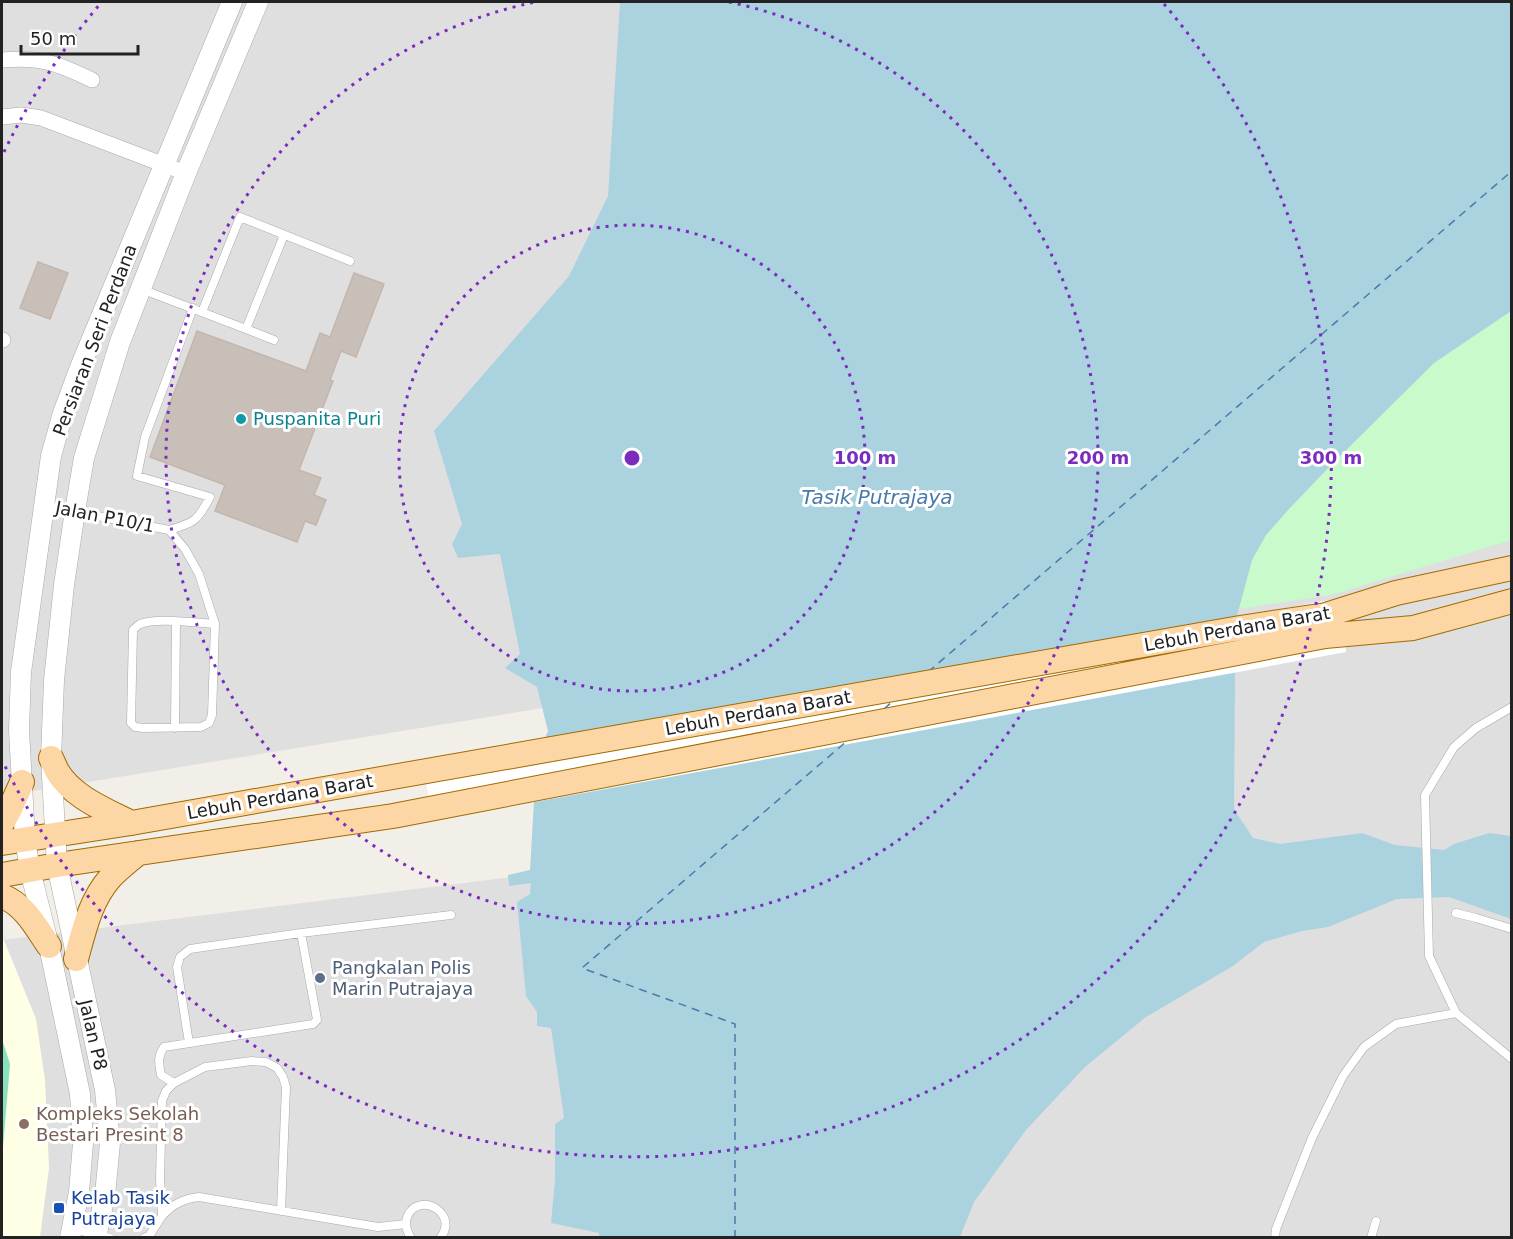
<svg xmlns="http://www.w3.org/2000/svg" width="1513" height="1239" viewBox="0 0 1513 1239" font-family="'DejaVu Sans',sans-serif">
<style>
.residential{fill:#e0dfdf}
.education{fill:#ffffe5}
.park{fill:#c8facc}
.pitch{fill:#88e0be}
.water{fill:#aad3df}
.pier{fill:#fff}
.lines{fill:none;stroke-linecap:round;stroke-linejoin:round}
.ferry{stroke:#4a7aab;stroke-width:1.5;stroke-dasharray:8 6;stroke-linecap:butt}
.building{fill:#c7bfb8;stroke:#c4b6ab;stroke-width:1.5}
.service-casing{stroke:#a9a9a9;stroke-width:9}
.minor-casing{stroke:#a9a9a9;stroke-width:16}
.tertiary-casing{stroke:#a9a9a9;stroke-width:21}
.primary-casing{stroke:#a06b00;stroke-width:26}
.service{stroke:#fff;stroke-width:8}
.minor{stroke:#fff;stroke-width:15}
.tertiary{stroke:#fff;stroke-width:20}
.primary{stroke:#fcd6a4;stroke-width:24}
.ring{fill:none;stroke:#7b2cbf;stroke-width:3;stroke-dasharray:3 6}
.culture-dot{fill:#0f9aa8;stroke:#fff;stroke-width:2}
.service-dot{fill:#5c6f8a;stroke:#fff;stroke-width:2}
.education-dot{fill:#8d6e63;stroke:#fff;stroke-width:2}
.transit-dot{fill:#1a4fb4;stroke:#fff;stroke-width:2}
.labels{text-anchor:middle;stroke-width:6;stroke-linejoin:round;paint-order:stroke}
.street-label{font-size:18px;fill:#222;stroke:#fff}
.culture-label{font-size:18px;fill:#0d838f;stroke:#fff;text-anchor:start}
.service-label{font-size:18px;fill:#4e5e75;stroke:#fff;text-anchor:start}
.education-label{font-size:18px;fill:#785e54;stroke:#fff;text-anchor:start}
.transit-label{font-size:18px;fill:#164399;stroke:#fff;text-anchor:start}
.water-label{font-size:20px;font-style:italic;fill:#4a7aab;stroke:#fff}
.centre{fill:#7b2cbf;stroke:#fff;stroke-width:3}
.ring-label{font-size:18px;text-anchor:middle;font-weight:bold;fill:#7b2cbf;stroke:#fff;stroke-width:6;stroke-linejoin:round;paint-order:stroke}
</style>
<rect width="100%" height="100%" fill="#f2efe9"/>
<path class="residential" d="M2 2H793L599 699 2 796Z
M1511 2V1237L879 1238 1191 471Z
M577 869 649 1237H2V940Z"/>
<path class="education" d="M2 940H4L36 1019 45 1080 49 1168 40 1237H2Z"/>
<path class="park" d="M1511 311V540L1335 594 1239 609 1252 560 1266 535 1288 510 1332 464 1434 363Z"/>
<path class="pitch" d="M2 1039 10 1064 2 1159Z"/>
<path class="water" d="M620 2H1511V311L1434 363 1332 464 1288 510 1266 535 1252 560 1231 638 1235 676 1234 809 1253 838 1280 844 1362 833 1395 845 1444 850 1454 844 1489 833 1511 836V919L1449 897 1397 899 1328 927 1302 931 1264 942 1233 966 1146 1017 1085 1067 1026 1130 974 1202 960 1237 599 1238V1233L551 1223 555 1180V1124L564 1118 551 1028 537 1026V1012L526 996 517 902 530 894 531 883 509 886 508 875 530 870 534 801 530 770 548 731 537 687 505 668 520 654 500 554 458 558 452 544 462 524 434 431 569 276 608 196Z"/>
<path class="pier" d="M1341 598 1346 652 433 821 423 765Z"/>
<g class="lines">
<path class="ferry" d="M928 672 1512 171
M884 709 894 700
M735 1238V1024L582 968 847 741"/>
</g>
<path class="building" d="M38 262 68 273 50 319 20 308Z
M354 273 384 284 356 357 341 351 330 380 333 381 299 470 321 478 314 495 326 500 316 525 305 521 297 542 215 511 225 485 150 457 197 331 306 371 320 333 330 337Z"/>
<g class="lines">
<defs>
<path id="service" d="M141 289 246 329 284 235
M202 312 240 217 350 261
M246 329 274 340
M46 506 169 530 185 549 199 574 215 624 212 715 209 723 201 727 144 728 135 727 131 723 133 630C135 628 137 626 140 624 156 617 197 623 215 624
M169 530C196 522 197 521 210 497L137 476 145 437 193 308
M1512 707 1476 728 1454 747 1425 795 1429 956 1456 1013 1512 1059
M175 728 176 622
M1456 913 1476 918 1512 929
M189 1043 177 967 180 957 190 949 301 933 451 915
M174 1083 161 1075C159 1063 157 1057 164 1047L313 1024 317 1020 316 1014 301 933
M162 1216C173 1204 183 1199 199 1197L378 1227 406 1224
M73 1229 110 1238
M144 1238 149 1236 162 1216 160 1179 162 1101 166 1091 174 1083 205 1067 252 1061 266 1062 277 1068 283 1077 286 1087 281 1211
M411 1238C406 1230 404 1223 408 1215 420 1191 460 1214 440 1238
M1275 1238 1276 1229 1312 1138 1343 1076 1364 1047 1396 1024 1456 1013
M1371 1238 1376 1221"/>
<path id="minor" d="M2 60C41 57 57 63 92 80
M2 117 21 115 41 118 186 173
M2 340H3"/>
<path id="tertiary" d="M70 1238 79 1192 83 1143 80 1094 49 946 30 870 25 839 19 730 21 672 51 456 63 413 81 365 232 2
M96 1238 105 1195 110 1143 105 1090 57 865 51 758 54 680 64 585 75 511 84 458 120 342 186 173 258 2"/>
<path id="primary" d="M51 758C53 762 55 767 57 771 72 797 106 810 131 823
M2 823 10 809 22 782
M2 843 131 823 1240 628 1326 615 1396 593 1512 568
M2 875 57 865 393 816 1325 636 1413 628 1512 601
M2 896C25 905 36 927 49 946
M76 959C84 930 90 901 110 878 118 869 129 861 138 853"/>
</defs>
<use href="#service" class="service-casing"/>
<use href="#minor" class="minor-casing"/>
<use href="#tertiary" class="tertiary-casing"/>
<use href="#primary" class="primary-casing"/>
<use href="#service" class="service"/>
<use href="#minor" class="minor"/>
<use href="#tertiary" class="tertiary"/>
<use href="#primary" class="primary"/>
</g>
<g class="ring">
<circle cx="632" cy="458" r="233"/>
<path d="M729 2A466 466 0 1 1 535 2"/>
<path d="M4 152A699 699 0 0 1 100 4M1164 4A699 699 0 1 1 4 764"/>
</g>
<circle class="culture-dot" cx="241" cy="419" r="6"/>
<circle class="service-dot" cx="320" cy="978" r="6"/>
<circle class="education-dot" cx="24" cy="1124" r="6"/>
<rect class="transit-dot" x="53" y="1202" width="12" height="12" rx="3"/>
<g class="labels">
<g class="street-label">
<text transform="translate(95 340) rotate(-69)" y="6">Persiaran Seri Perdana</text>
<text transform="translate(105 517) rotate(11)" y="6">Jalan P10/1</text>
<text transform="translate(1237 629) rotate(-10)" y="6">Lebuh Perdana Barat</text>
<text transform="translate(758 713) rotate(-10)" y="6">Lebuh Perdana Barat</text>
<text transform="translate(280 797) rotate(-10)" y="6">Lebuh Perdana Barat</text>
<text transform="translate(93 1035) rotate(77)" y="6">Jalan P8</text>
</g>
<g class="culture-label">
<text x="253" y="425">Puspanita Puri</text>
</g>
<g class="service-label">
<text x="332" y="974">Pangkalan Polis<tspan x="332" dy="21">Marin Putrajaya</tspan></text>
</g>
<g class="education-label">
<text x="36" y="1120">Kompleks Sekolah<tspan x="36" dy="21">Bestari Presint 8</tspan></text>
</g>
<g class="transit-label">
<text x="71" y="1204">Kelab Tasik<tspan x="71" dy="21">Putrajaya</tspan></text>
</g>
<g class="water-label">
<text x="877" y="504">Tasik Putrajaya</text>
</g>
</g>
<circle cx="632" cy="458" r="9" class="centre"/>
<g class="ring-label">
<text x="865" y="464">100 m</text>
<text x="1098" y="464">200 m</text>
<text x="1331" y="464">300 m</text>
</g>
<rect width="1513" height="1239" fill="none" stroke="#222222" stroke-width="6"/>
<path d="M21 45v9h117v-9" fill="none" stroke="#222222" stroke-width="3"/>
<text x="30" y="45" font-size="18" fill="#222222" stroke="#ffffff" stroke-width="4.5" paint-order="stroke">50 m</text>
</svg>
